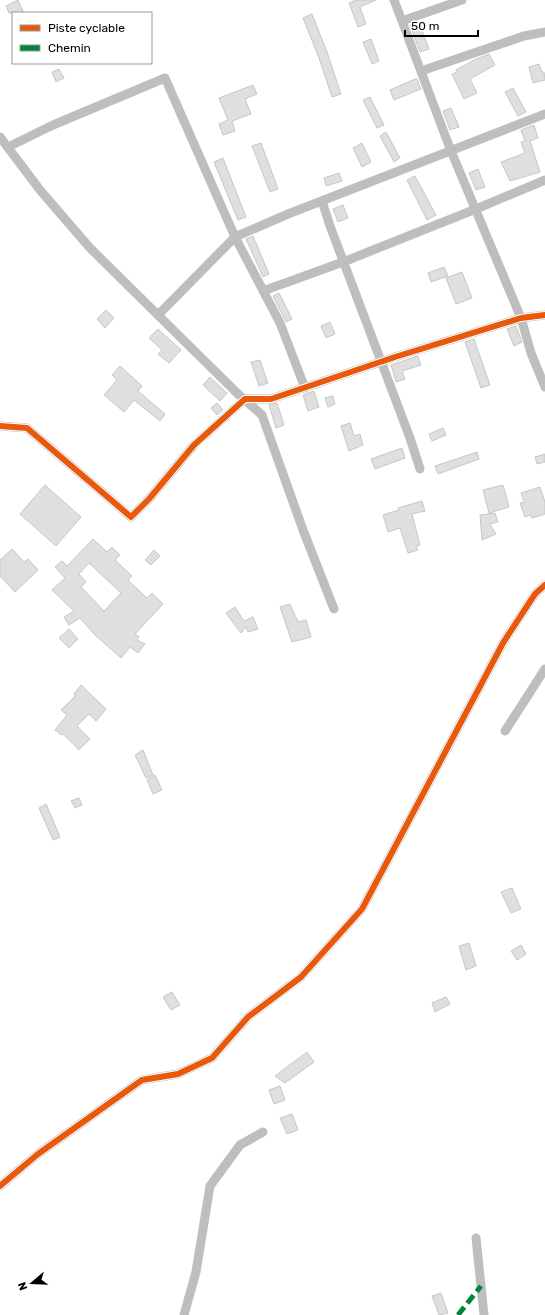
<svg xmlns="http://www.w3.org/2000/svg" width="545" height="1315" viewBox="0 0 545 1315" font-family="Rubik,sans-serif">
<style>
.building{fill:#dfdfdf;stroke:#c7c7c7;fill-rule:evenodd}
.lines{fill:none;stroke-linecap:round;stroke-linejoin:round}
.minor{stroke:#bebebe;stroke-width:9}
.quiet{stroke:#00873e;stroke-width:5;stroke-dasharray:10 5;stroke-linecap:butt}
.cycleway-casing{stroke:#fff;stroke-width:8}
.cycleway{stroke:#e8590c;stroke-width:6}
</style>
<rect width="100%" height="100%" fill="#fff"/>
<path class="building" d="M18 0 24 13H9L6 6Z
M356 0H376L360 7 366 24 358 27 349 3Z
M312 14 327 52 341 94 332 97 319 58 303 18Z
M419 22 429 49 420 52 410 25Z
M371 39 379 61 372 64 363 42Z
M489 54 495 65 470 79 477 93 464 99 452 74 457 72 456 70 474 60Z
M539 64 542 72H544L545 80 533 83 529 67Z
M59 69 64 78 56 82 52 72Z
M415 79H417L421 89 394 100 390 90Z
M253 85 257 94 245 99 251 114 232 121 235 131 223 135 219 124 228 120 219 98Z
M513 88 526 112 518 116 505 92Z
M370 97 384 125 377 128 363 100Z
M451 108 459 127 450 130 443 111Z
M534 125 538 138 530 141 540 172 510 181 501 162 525 153 521 142 525 141 521 130Z
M386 132 400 158 394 162 380 136Z
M261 143 278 189 270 192 252 146Z
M362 143 371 162 362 167 353 148Z
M223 158 246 217 238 220 214 162Z
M478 169 485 187 476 190 469 173Z
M339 173 342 181 326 186 324 178Z
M415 176 436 215 427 220 407 180Z
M343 205 348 218 338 222 333 209Z
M253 236 269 274 263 277 246 239Z
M444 267 448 276 431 282 428 273Z
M462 272 472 298 456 304 446 278Z
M279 293 292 319 286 322 273 296Z
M106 310 114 318 105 328 97 319Z
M330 322 335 334 326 338 321 326Z
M516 326 522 342 514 346 507 329Z
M158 329 181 350 169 363 158 354 162 350 149 338Z
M474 339 490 385 481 388 465 342Z
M418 356 421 365 402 371 405 379 396 382 391 365Z
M260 360 268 383 259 386 251 362Z
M120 366 142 386 138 391 165 414 160 421 134 400 124 412 104 395 117 380 112 375Z
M210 377 227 393 220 401 203 385Z
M314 391 319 407 308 411 303 395Z
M333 396 335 404 328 407 325 398Z
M217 403 223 410 217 415 211 408Z
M277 403 284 425 276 428 269 405Z
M350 423 354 436 360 434 363 445 349 451 341 426Z
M443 428 446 435 432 441 429 434Z
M402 448 405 458 375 469 371 459Z
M477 452 479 459 438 474 435 466Z
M545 454V462L537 464 535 457Z
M45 485 81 517 56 546 20 514Z
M503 485 509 507 489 513 483 490Z
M540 487 545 502V514L532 518 531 515 525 517 520 503 524 502 521 493Z
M422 501 425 511 412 514 420 545 416 546 418 550 408 553 400 528 388 532 383 515 399 510 398 508Z
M495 513 498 522 490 524 496 534 482 540 480 515Z
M93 539 107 552 112 547 120 555 115 560 132 576 128 580 147 598 152 593 163 604 135 634 139 637 137 640 145 644 138 653 130 647 121 658 94 634 80 618 69 625 64 617 74 611 52 590 65 578 55 567 62 561 67 566ZM89 563 121 593 104 611 81 587 86 582 79 574Z
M12 549 24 562 28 559 38 570 15 592 0 576V560Z
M154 550 160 556 151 565 145 560Z
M290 604 298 622 306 620 311 637 292 642 280 607Z
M235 607 244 621 253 617 258 629 248 632 246 627 241 633 226 613Z
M69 629 78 639 69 648 59 638Z
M81 685 106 709 96 721 89 714 77 726 90 739 79 750 63 734 62 735 55 730 67 715 61 710 75 696 74 694Z
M143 750 153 775 146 778 135 755Z
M155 775 162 790 153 794 147 780Z
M79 798 82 805 75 808 71 801Z
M46 804 60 837 53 840 39 808Z
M512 888 521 909 511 913 501 892Z
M469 943 476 966 466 970 459 946Z
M521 945 526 954 517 960 511 951Z
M172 992 180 1005 171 1010 163 997Z
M446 997 450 1004 435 1012 432 1003Z
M307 1052 314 1062 285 1083 275 1076Z
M280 1086 285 1100 274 1104 269 1090Z
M292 1114 298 1130 287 1134 280 1118Z
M441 1293 448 1313 439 1315 432 1296Z"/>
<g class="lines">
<path class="minor" d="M394 0 451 151 521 318 531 353 545 387
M402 21 462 0
M422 72 427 69 524 36 545 32
M0 137 40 190 90 248 237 393 262 415 303 530 334 609
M8 147 53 125 165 78 235 237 158 315
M322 201 330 226 410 438 420 469
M263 291 343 262 476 209 545 180
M305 388 280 323 235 237 288 214 545 114
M0 426 27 428 131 517 149 499 194 445 245 399H271L395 357 521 318 545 315
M505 731 545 669
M0 1186 38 1154 142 1080 178 1074 212 1058 248 1017 301 977 362 909 503 643 535 594 545 585
M476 1238 484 1315
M184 1315 196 1272 210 1186 240 1145 263 1132"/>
<path class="quiet" d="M458 1315 481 1286"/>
<defs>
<path id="cycleway" d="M0 426 27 428 131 517 149 499 194 445 245 399H271L395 357 521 318 545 315
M0 1186 38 1154 142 1080 178 1074 212 1058 248 1017 301 977 362 909 503 643 535 594 545 585"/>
</defs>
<use href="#cycleway" class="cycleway-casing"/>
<use href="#cycleway" class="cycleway"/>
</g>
<rect x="12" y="12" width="140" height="52" fill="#ffffff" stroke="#999999"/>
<rect x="20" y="25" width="20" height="6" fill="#e8590c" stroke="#999999"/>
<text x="48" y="32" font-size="12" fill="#000000">Piste cyclable</text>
<rect x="20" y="45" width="20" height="6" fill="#00873e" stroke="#999999"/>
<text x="48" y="52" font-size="12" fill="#000000">Chemin</text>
<g transform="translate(32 1283) rotate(251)" stroke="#ffffff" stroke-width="3" paint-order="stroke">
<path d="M0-3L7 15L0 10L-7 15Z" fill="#000000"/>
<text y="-6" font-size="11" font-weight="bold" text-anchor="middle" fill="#000000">N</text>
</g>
<path d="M405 30v6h73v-6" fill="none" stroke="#000000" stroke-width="2"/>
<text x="411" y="30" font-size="12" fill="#000000" stroke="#ffffff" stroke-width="3" paint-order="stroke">50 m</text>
</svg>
